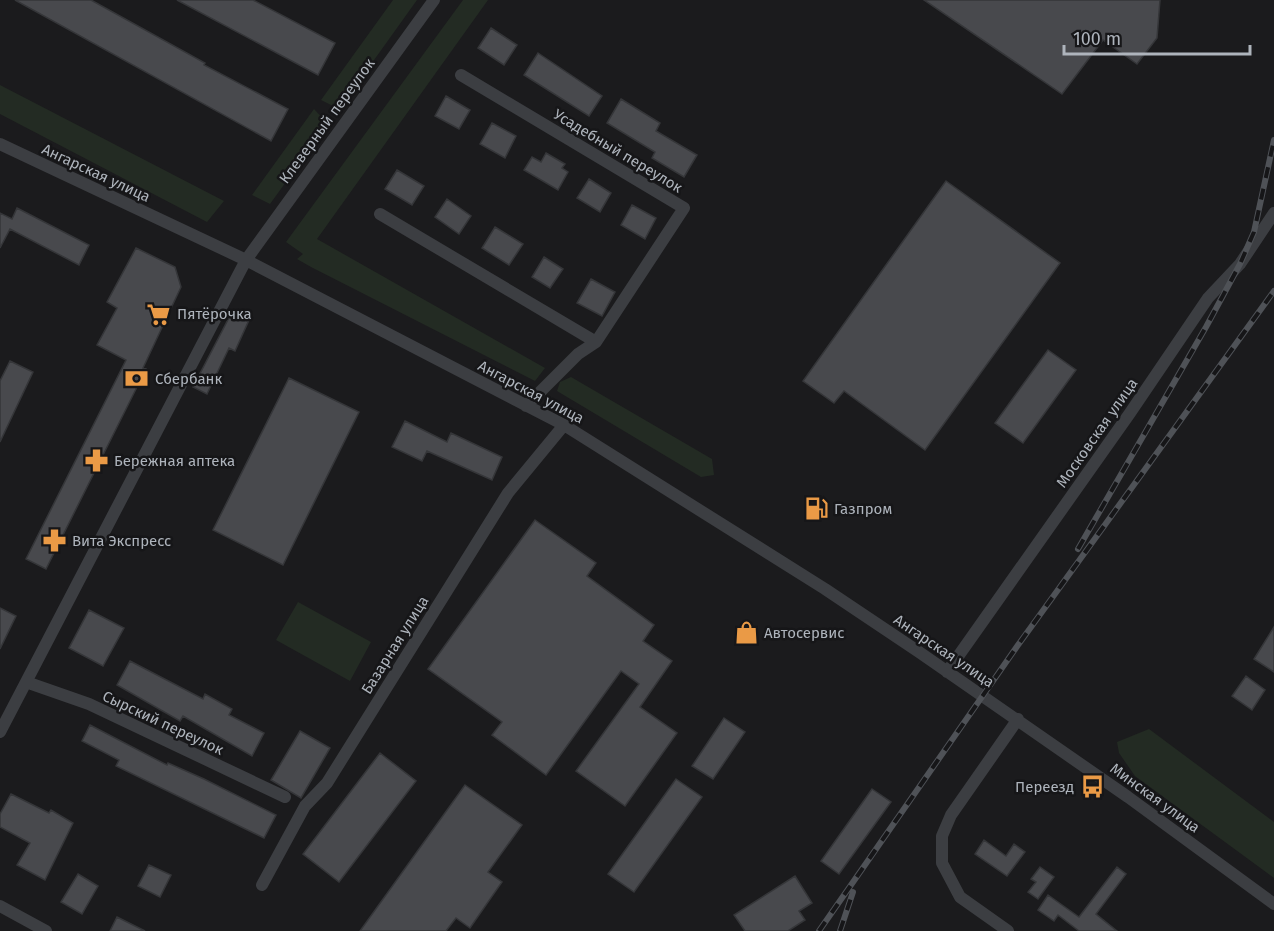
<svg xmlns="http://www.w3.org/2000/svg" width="1274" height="931" viewBox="0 0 1274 931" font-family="'Fira Sans',sans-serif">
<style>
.green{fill:#232b23}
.building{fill:#48494d;stroke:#353639;stroke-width:1.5}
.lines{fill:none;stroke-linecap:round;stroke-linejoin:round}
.minor{stroke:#3c3e42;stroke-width:12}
.rail-casing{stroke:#4f5257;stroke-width:6}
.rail{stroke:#161618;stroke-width:4;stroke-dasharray:11;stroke-linecap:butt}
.labels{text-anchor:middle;stroke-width:5;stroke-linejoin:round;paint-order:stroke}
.street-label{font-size:15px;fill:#aeb4bc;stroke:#161618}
.poi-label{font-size:15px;fill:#aeb4bc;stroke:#161618;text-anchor:start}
</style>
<rect width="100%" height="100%" fill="#1b1b1d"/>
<path class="green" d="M393 0H417L339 109 321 100Z
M463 0H488L317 239 545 368 535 381 311 267 297 259 303 254 286 242Z
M0 85 224 201 207 222 0 114Z
M314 109 328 124 270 204 252 195Z
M571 377 712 459 714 475 701 477 557 391 560 382Z
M298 602 371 642 350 681 276 640Z
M1149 729 1274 822V878L1135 776 1119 753 1117 742Z"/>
<path class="building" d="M15 0H91L205 63 204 65 288 109 271 141Z
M177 0H253L335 43 318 75Z
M924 0H1160L1157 38 1137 64 1103 40 1062 94Z
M491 28 517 45 504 65 478 48Z
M538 53 602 96 589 116 524 75Z
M446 96 470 110 459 129 435 116Z
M621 99 660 123 656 131 697 155 684 177 652 158 655 152 607 123Z
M492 123 516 136 505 158 480 144Z
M546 153 565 164 562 168 568 172 558 190 524 170 532 157 541 162Z
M397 170 424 186 412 205 385 189Z
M589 179 611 193 600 212 577 198Z
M946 181 1060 263 925 450 844 391 834 403 803 381Z
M447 199 471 216 459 234 435 217Z
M632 205 656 218 645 239 621 225Z
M17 208 89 245 79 265 10 229 0 248V213L12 219Z
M495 227 523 244 509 265 482 248Z
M136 248 175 267 181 287 143 368 146 369 46 569 26 559 126 360 97 345 117 308 107 302Z
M544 257 563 269 550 288 532 277Z
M591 279 615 292 602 316 577 303Z
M232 312 249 320 235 351 229 348 207 394 193 387Z
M1048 350 1076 370 1023 443 995 423Z
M10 361 33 372 0 442V381Z
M289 378 359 412 283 565 213 530Z
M405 421 447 442 451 433 502 457 492 480 427 451 422 461 392 447Z
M535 520 596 563 587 576 654 625 643 641 672 661 640 707 677 733 625 806 576 771 639 684 621 671 546 775 492 735 502 722 428 669Z
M0 608 16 616 0 649Z
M89 610 124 628 103 666 69 648Z
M1274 627V672L1254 659Z
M130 661 203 699 205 694 232 709 229 715 264 733 252 756 183 716 180 721 117 685Z
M1246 676 1265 690 1252 710 1232 696Z
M724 718 745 732 713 779 692 766Z
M90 725 167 765 168 763 204 779 276 815 264 838 116 766 119 760 82 741Z
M300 731 330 748 301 798 271 780Z
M380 753 416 781 339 882 303 854Z
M676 779 702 797 634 892 608 874Z
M465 785 522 825 488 872 502 882 470 928 456 918 446 931H360Z
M872 789 891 802 839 874 821 861Z
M11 794 49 813 51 810 73 823 45 880 17 865 30 843 0 827V814Z
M984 840 1006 856 1014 844 1025 852 1007 876 975 854Z
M149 865 171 875 160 897 138 886Z
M1040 867 1054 877 1038 899 1028 892 1036 882 1031 879Z
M1117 867 1126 874 1096 914 1117 931H1079L1058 915 1054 921 1038 910 1048 895 1079 917Z
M78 874 98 886 82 914 61 902Z
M795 876 812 903 799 911 805 920 788 931H745L734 915Z
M117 917 145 931H110Z"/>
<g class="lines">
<path class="minor" d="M461 75 684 208 596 342 578 354 526 406
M0 144 246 260 564 425 825 589 919 652 1128 797 1274 904
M380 214 596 342
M947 672 1130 413 1208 298 1240 264 1274 213
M26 682 89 704 285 797
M0 732 246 260 434 0
M262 885 305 806 327 783 508 493 564 425
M0 906 46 931
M1008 931 960 897 942 863V836L951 815 1018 719"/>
<defs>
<path id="rail" d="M1078 549 1206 327 1240 264 1254 232 1274 140
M819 931 1018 645 1274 291
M840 931 853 892"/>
</defs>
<use href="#rail" class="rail-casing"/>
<use href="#rail" class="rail"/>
</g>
<defs>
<symbol id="supermarket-bare" viewBox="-9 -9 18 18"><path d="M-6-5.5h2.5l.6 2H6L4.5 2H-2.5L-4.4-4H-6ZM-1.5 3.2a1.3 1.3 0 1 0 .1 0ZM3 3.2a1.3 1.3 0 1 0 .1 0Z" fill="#ea9a46" stroke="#161618" stroke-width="2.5" paint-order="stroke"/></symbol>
<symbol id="bank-bare" viewBox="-9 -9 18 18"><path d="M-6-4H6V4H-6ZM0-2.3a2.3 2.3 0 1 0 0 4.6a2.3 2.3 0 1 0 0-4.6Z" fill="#ea9a46" stroke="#161618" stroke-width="2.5" paint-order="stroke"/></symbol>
<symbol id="pharmacy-bare" viewBox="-9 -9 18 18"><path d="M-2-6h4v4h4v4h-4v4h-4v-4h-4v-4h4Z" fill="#ea9a46" stroke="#161618" stroke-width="2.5" paint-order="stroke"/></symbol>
<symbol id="fuel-bare" viewBox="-9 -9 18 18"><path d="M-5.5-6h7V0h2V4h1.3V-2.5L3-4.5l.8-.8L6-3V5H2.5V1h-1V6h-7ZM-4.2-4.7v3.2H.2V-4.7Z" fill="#ea9a46" stroke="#161618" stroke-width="2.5" paint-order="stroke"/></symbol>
<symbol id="shop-bare" viewBox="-9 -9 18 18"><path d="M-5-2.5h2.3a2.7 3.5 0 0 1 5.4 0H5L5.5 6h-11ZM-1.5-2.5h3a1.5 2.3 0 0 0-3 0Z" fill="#ea9a46" stroke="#161618" stroke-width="2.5" paint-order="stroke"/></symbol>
<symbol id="bus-bare" viewBox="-9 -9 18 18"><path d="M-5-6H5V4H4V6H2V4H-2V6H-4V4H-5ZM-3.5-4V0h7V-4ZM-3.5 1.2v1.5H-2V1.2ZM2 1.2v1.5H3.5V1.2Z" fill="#ea9a46" stroke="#161618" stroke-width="2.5" paint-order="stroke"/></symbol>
</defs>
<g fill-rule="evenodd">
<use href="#supermarket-bare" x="142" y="298" width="33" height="33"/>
<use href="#bank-bare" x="120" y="362" width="33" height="33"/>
<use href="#pharmacy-bare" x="80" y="444" width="33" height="33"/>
<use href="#fuel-bare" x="800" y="492" width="33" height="33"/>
<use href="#pharmacy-bare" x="38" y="524" width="33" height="33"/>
<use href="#shop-bare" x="730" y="616" width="33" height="33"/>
<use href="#bus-bare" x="1076" y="770" width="33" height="33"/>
</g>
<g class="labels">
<g class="street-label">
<text transform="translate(327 121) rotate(-54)" y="5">Клеверный переулок</text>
<text transform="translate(618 151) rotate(31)" y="5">Усадебный переулок</text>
<text transform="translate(96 173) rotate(25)" y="5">Ангарская улица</text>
<text transform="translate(531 392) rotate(28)" y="5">Ангарская улица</text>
<text transform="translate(1097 433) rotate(-55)" y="5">Московская улица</text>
<text transform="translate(395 645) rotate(-58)" y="5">Базарная улица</text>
<text transform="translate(944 651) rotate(34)" y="5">Ангарская улица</text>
<text transform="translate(163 723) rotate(25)" y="5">Сырский переулок</text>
<text transform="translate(1155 798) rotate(36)" y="5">Минская улица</text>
</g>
<g class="poi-label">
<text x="177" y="319">Пятёрочка</text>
<text x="155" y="384">Сбербанк</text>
<text x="114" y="466">Бережная аптека</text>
<text x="834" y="514">Газпром</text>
<text x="72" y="546">Вита Экспресс</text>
<text x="764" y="638">Автосервис</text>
<text x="1074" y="792" text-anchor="end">Переезд</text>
</g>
</g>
<path d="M1064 45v9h186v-9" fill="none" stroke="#aeb4bc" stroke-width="3"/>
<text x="1073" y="45" font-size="18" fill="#aeb4bc" stroke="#161618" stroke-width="4.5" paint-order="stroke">100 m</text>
</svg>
